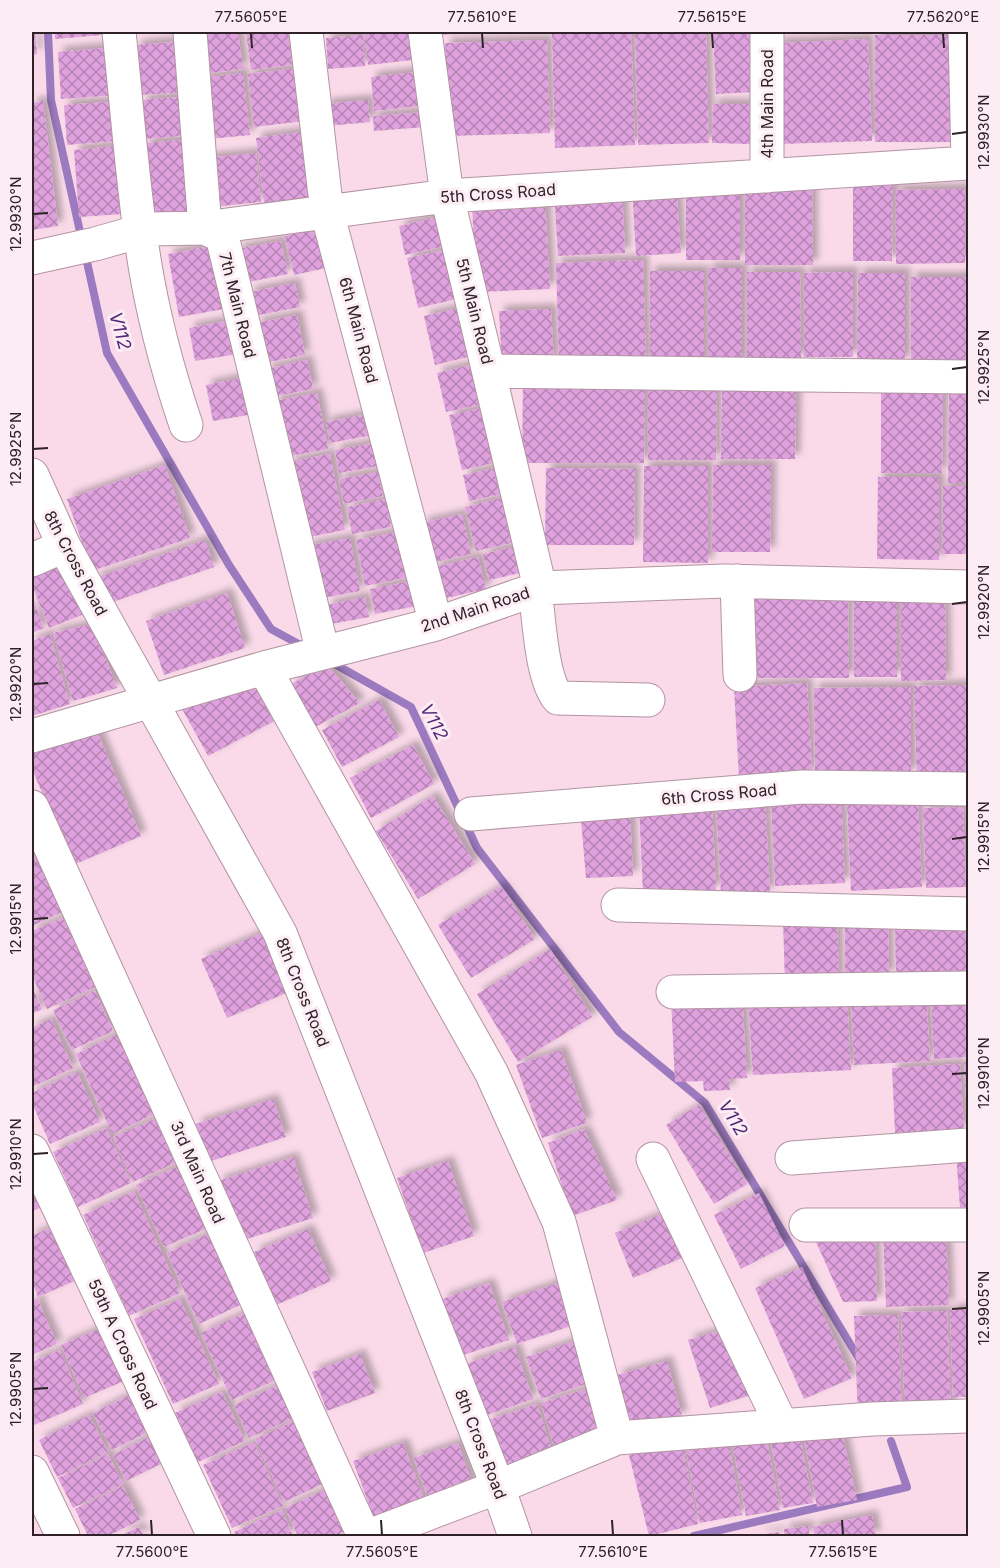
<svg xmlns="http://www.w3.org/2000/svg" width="1000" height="1568" viewBox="0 0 1000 1568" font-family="Inter,sans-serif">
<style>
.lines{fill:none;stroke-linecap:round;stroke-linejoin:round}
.stream{stroke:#9c7abf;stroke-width:8}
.building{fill:url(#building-cross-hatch);filter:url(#shadow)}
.minor-casing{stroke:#b294a2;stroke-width:35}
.minor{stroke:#fff;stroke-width:33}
.ticks{fill:none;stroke:#2e2228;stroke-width:2}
.labels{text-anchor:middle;stroke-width:6;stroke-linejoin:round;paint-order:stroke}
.street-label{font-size:16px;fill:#2e2228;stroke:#fbedf3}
.water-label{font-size:18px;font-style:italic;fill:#532678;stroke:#fbedf3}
.neatline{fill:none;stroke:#2e2228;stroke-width:2}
.ticks-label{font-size:15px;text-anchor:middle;fill:#2e2228}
</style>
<defs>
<pattern id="building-cross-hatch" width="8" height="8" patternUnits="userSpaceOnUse" patternTransform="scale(1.5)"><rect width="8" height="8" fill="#dfa2de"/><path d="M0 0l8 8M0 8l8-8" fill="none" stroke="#b584b4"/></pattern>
<filter id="shadow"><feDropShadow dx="5.5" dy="-5.5" stdDeviation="3" flood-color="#0004"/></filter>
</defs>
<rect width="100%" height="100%" fill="#fadae9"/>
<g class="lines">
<path class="stream" d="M48 32 51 100 82 241
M85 253 107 353 229 565 271 629 304 647
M331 662 411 707 477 848 619 1032 705 1103 861 1362
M694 1536 907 1487 891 1441"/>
</g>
<path class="building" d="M32 32H35L37 54 32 55Z
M55 32H114V34L55 39Z
M197 32H238L243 69 202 74Z
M246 32H288L292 65 251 70Z
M364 32H410L412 60 368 65Z
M431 32H490V33L431 35Z
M631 32 635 145 555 148 552 33Z
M635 32H706L709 143 638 145Z
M713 32H754L756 92 716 94Z
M363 35 365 66 328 69 326 38Z
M875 35H964L963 142H875Z
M868 39 872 141 781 144 777 43Z
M547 40 550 133 448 136 445 43Z
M181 41 185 92 140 95 136 45Z
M116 47 119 95 61 99 58 52Z
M299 68 305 121 254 127 248 74Z
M416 72 420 106 374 111 371 77Z
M243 73 250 135 209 139 202 78Z
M190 96 193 135 145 139 142 100Z
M368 100 370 122 327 126 325 104Z
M43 101 58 226 32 230V103Z
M124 101 127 140 67 145 64 105Z
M713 104H751L750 144 712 143Z
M424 112 425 127 374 131 373 116Z
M302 132 309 198 264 203 256 138Z
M193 139 198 210 151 214 145 143Z
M130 145 136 213 79 217 74 150Z
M256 153 261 202 212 207 206 158Z
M676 185 681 253 636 256 632 188Z
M853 185H893L892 261H853Z
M622 187 625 253 558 256 554 191Z
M965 189V263L896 264V190Z
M686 190H740V260H686Z
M745 190H812L813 265H745Z
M545 200 550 289 476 292 472 204Z
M438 217 445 246 405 255 399 226Z
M326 226 335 266 294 275 285 236Z
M281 241 288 274 244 283 237 249Z
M218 245 230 308 179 317 168 254Z
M450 249 461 298 418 308 407 258Z
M643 260 646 363 559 366 556 263Z
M708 268H742V365H708Z
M650 271H704V365H650Z
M747 272H800L801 359H747Z
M853 272V357H804V273Z
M858 273H905V362H857Z
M911 277H968V368H911Z
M295 283 300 307 254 316 249 292Z
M464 307 476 355 435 365 424 316Z
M551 309 554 362 502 365 499 311Z
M297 315 305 355 264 363 256 323Z
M237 319 243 353 195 361 189 328Z
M307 360 313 389 271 397 266 369Z
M479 363 488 403 446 412 437 373Z
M252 376 259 413 213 421 206 385Z
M523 380 645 381 644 463H522Z
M648 380 717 381 716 460H648Z
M722 383 796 384 795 459H721Z
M949 387H968V483H948Z
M317 393 328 449 285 457 274 401Z
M881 393H943L942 473H881Z
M487 407 499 462 462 470 449 415Z
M369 414 373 435 330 443 326 422Z
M374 443 379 466 339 473 335 450Z
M330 454 345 530 304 538 289 462Z
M165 465 190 538 92 571 67 499Z
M713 465H771L770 552H712Z
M505 466 511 492 469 501 463 475Z
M644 466H708V563L643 562Z
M546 468 635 469 634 545H545Z
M378 472 383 496 344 504 339 479Z
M878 477H939V560L877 559Z
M943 486H968V554H942Z
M506 497 516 542 476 551 465 507Z
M386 499 391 527 352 534 347 507Z
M462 514 471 554 431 563 422 523Z
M402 531 410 577 365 586 356 540Z
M350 538 360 591 318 599 307 546Z
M205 540 214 567 104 605 95 578Z
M523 545 529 571 489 580 483 554Z
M478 557 486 589 442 599 434 567Z
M64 563 84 614 49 628 32 585V576Z
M412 581 417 606 375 614 370 589Z
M854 592H897V677H854Z
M227 593 245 648 164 675 146 621Z
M754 593H848L849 678H754Z
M32 596 44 628 32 633Z
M365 597 369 617 331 624 327 605Z
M901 603H945L946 680 901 681Z
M92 624 117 688 73 701 53 633Z
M50 634 70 704 32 716V641Z
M327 665 360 703 315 727 291 684Z
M258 673 284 716 208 756 181 707Z
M807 683 812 774 739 778 734 687Z
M968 685V779L917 781 914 686Z
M911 687V774L815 775 814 688Z
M379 700 399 737 342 767 322 730Z
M95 727 141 836 73 865 32 769V754Z
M413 745 434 784 371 818 350 778Z
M433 796 475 864 418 899 376 831Z
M841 796 845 883 775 886 771 799Z
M765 797 770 892 721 894 716 799Z
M918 799 922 887 851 891 847 803Z
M712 803 716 890 643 893 639 806Z
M630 807 633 876 586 878 580 809Z
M963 807 966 887 926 888 923 808Z
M36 849 64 911 32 926V851Z
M501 886 535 939 471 978 438 925Z
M845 917H888L889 976 845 977Z
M63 918 95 987 47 1009 32 975V931Z
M837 919 839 981 785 983 783 920Z
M968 920V980L896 983 895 923Z
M266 931 291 991 227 1018 201 959Z
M550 949 592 1017 518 1062 477 994Z
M32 986 42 1009 32 1014Z
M95 991 113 1031 72 1050 53 1010Z
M926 991 930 1061 854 1065 851 995Z
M742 994 747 1078 729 1079 730 1090 704 1091 703 1081 675 1082 671 998Z
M847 996 851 1070 753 1075 748 1001Z
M968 997V1057L934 1059 931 999Z
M51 1019 73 1068 32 1087V1028Z
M118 1034 154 1114 112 1134 76 1054Z
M561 1050 587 1123 542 1138 516 1065Z
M964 1062H968V1112L967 1113Z
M960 1064 964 1129 895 1133 892 1068Z
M77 1072 100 1122 50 1144 32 1103V1093Z
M273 1099 286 1137 208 1162 196 1124Z
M699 1105 747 1184 714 1204 666 1125Z
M155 1119 175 1163 133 1182 113 1137Z
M106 1128 131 1183 78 1207 53 1152Z
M584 1129 617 1200 572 1216 548 1143Z
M968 1151V1207L960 1208 956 1152Z
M293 1157 313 1218 237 1242 218 1181Z
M448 1161 474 1236 423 1253 397 1178Z
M183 1164 212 1226 164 1247 136 1185Z
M32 1173 50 1204 32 1211Z
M134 1191 180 1293 129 1316 83 1215Z
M759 1193 785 1246 741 1269 714 1215Z
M664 1213 682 1258 633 1278 615 1233Z
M58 1224 81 1278 38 1297 32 1281V1236Z
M308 1229 331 1281 276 1305 254 1252Z
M946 1229 949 1305 886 1307 883 1232Z
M217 1230 249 1301 199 1324 167 1253Z
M875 1231 877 1301 843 1302 812 1233Z
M802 1267 852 1378 804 1399 755 1288Z
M569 1279 580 1323 517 1344 502 1302Z
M489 1283 509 1340 463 1355 442 1299Z
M37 1298 57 1344 32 1355V1301Z
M180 1299 219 1384 173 1404 134 1319Z
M968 1309V1397H953L950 1310Z
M249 1311 280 1378 232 1400 201 1333Z
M947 1311 951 1413 905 1415 901 1312Z
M898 1315 902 1415 858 1417 854 1316Z
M108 1325 131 1378 84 1398 61 1345Z
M726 1329 748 1396 710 1408 688 1340Z
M584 1338 598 1380 541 1399 526 1357Z
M515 1347 533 1399 484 1416 466 1364Z
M60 1350 83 1404 32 1426V1362Z
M360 1354 375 1393 327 1411 312 1372Z
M667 1361 682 1416 633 1430 617 1375Z
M283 1383 298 1416 249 1438 234 1405Z
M596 1386 610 1428 554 1446 541 1403Z
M140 1390 158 1427 112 1450 93 1413Z
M222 1392 245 1441 198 1462 175 1413Z
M537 1404 554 1457 504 1472 488 1420Z
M89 1415 108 1452 57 1477 39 1440Z
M300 1418 329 1481 284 1502 255 1439Z
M840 1423 857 1500 817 1507 802 1427Z
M798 1425 813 1503 783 1508 769 1431Z
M765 1430 780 1510 746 1516 731 1436Z
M156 1433 169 1460 126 1481 113 1455Z
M728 1438 742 1515 700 1523 685 1446Z
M254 1442 283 1506 232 1528 203 1465Z
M403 1443 427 1507 377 1526 353 1461Z
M458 1443 473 1486 429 1501 414 1458Z
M682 1443 698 1524 649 1536 629 1455Z
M108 1454 123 1484 73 1508 58 1478Z
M123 1486 140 1520 108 1536H88L75 1509Z
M331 1487 350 1529 335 1536H298L285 1508Z
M282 1510 293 1536H236L234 1532Z
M872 1515 876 1536H815L813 1527Z
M808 1526 810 1536H785L784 1529Z
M139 1527 144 1536H119Z
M779 1532 780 1536H759V1535Z"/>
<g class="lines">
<defs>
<path id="minor" d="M119 32C126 98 131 165 140 231 148 296 165 363 186 425
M190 32 205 228 222 236 323 653
M306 32 327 212 436 624
M425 32 447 196 540 588
M767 32V176
M965 32 968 163
M32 258 95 244 148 229 205 228 447 196 968 163
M490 371 968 377
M32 475 64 546 280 933 498 1487 515 1536
M32 560 64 546
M737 581 740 675
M535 589C539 617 541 677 558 698L648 700
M264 668 491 1072 559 1222 617 1438
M32 736 264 668 436 624 540 588 724 581 968 587
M32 807 364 1536
M471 814 802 787 968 789
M618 905 968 914
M673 992 968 988
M32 1151 214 1536
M792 1158 968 1145
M653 1159 782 1426
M806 1225H968
M32 1472 63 1536
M369 1536 498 1487 617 1438 872 1419 968 1416"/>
</defs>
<use href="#minor" class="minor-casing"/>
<use href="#minor" class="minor"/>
</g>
<path class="ticks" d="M251 33 252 48M482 33 483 48M712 33 713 48M943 33 944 48M952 134 967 132M33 214 48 213M952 369 967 367M33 449 48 448M952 604 967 602M33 684 48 683M952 839 967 837M33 919 48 918M952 1074 967 1073M33 1154 48 1153M952 1309 967 1308M33 1389 48 1388M151 1520 152 1535M381 1520 382 1535M612 1520 613 1535M842 1520 843 1535"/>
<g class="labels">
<g class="street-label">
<text transform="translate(767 104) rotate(-90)" y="6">4th Main Road</text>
<text transform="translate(498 193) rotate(-4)" y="6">5th Cross Road</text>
<text transform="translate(238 305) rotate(76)" y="6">7th Main Road</text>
<text transform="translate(475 311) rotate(76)" y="6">5th Main Road</text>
<text transform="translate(359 330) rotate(75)" y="6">6th Main Road</text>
<text transform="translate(76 563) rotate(62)" y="6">8th Cross Road</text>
<text transform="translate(475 609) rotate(-18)" y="6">2nd Main Road</text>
<text transform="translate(719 794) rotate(-5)" y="6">6th Cross Road</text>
<text transform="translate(303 992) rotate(68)" y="6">8th Cross Road</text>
<text transform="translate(198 1172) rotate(66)" y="6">3rd Main Road</text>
<text transform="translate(123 1344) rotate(65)" y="6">59th A Cross Road</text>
<text transform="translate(481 1444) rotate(69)" y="6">8th Cross Road</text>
</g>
<g class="water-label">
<text transform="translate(120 331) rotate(74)" y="6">V112</text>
<text transform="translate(434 722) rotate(62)" y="6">V112</text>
<text transform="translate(733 1118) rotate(59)" y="6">V112</text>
</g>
</g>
<rect width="1000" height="1568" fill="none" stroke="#fbedf3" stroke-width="66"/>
<rect x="33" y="33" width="934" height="1502" class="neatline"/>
<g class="ticks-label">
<text x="251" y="22">77.5605°E</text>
<text x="482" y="22">77.5610°E</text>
<text x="712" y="22">77.5615°E</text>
<text x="943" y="22">77.5620°E</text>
<text transform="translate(984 132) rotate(-90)" y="5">12.9930°N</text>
<text transform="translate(16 214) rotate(-90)" y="5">12.9930°N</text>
<text transform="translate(984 367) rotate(-90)" y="5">12.9925°N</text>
<text transform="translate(16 449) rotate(-90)" y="5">12.9925°N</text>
<text transform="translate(984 602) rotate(-90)" y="5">12.9920°N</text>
<text transform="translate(16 684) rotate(-90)" y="5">12.9920°N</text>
<text transform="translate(984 837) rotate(-90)" y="5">12.9915°N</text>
<text transform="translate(16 919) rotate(-90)" y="5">12.9915°N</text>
<text transform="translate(984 1073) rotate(-90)" y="5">12.9910°N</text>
<text transform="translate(16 1154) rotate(-90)" y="5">12.9910°N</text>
<text transform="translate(984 1308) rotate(-90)" y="5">12.9905°N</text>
<text transform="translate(16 1389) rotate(-90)" y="5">12.9905°N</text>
<text x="152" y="1557">77.5600°E</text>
<text x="382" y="1557">77.5605°E</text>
<text x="613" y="1557">77.5610°E</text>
<text x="843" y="1557">77.5615°E</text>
</g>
</svg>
